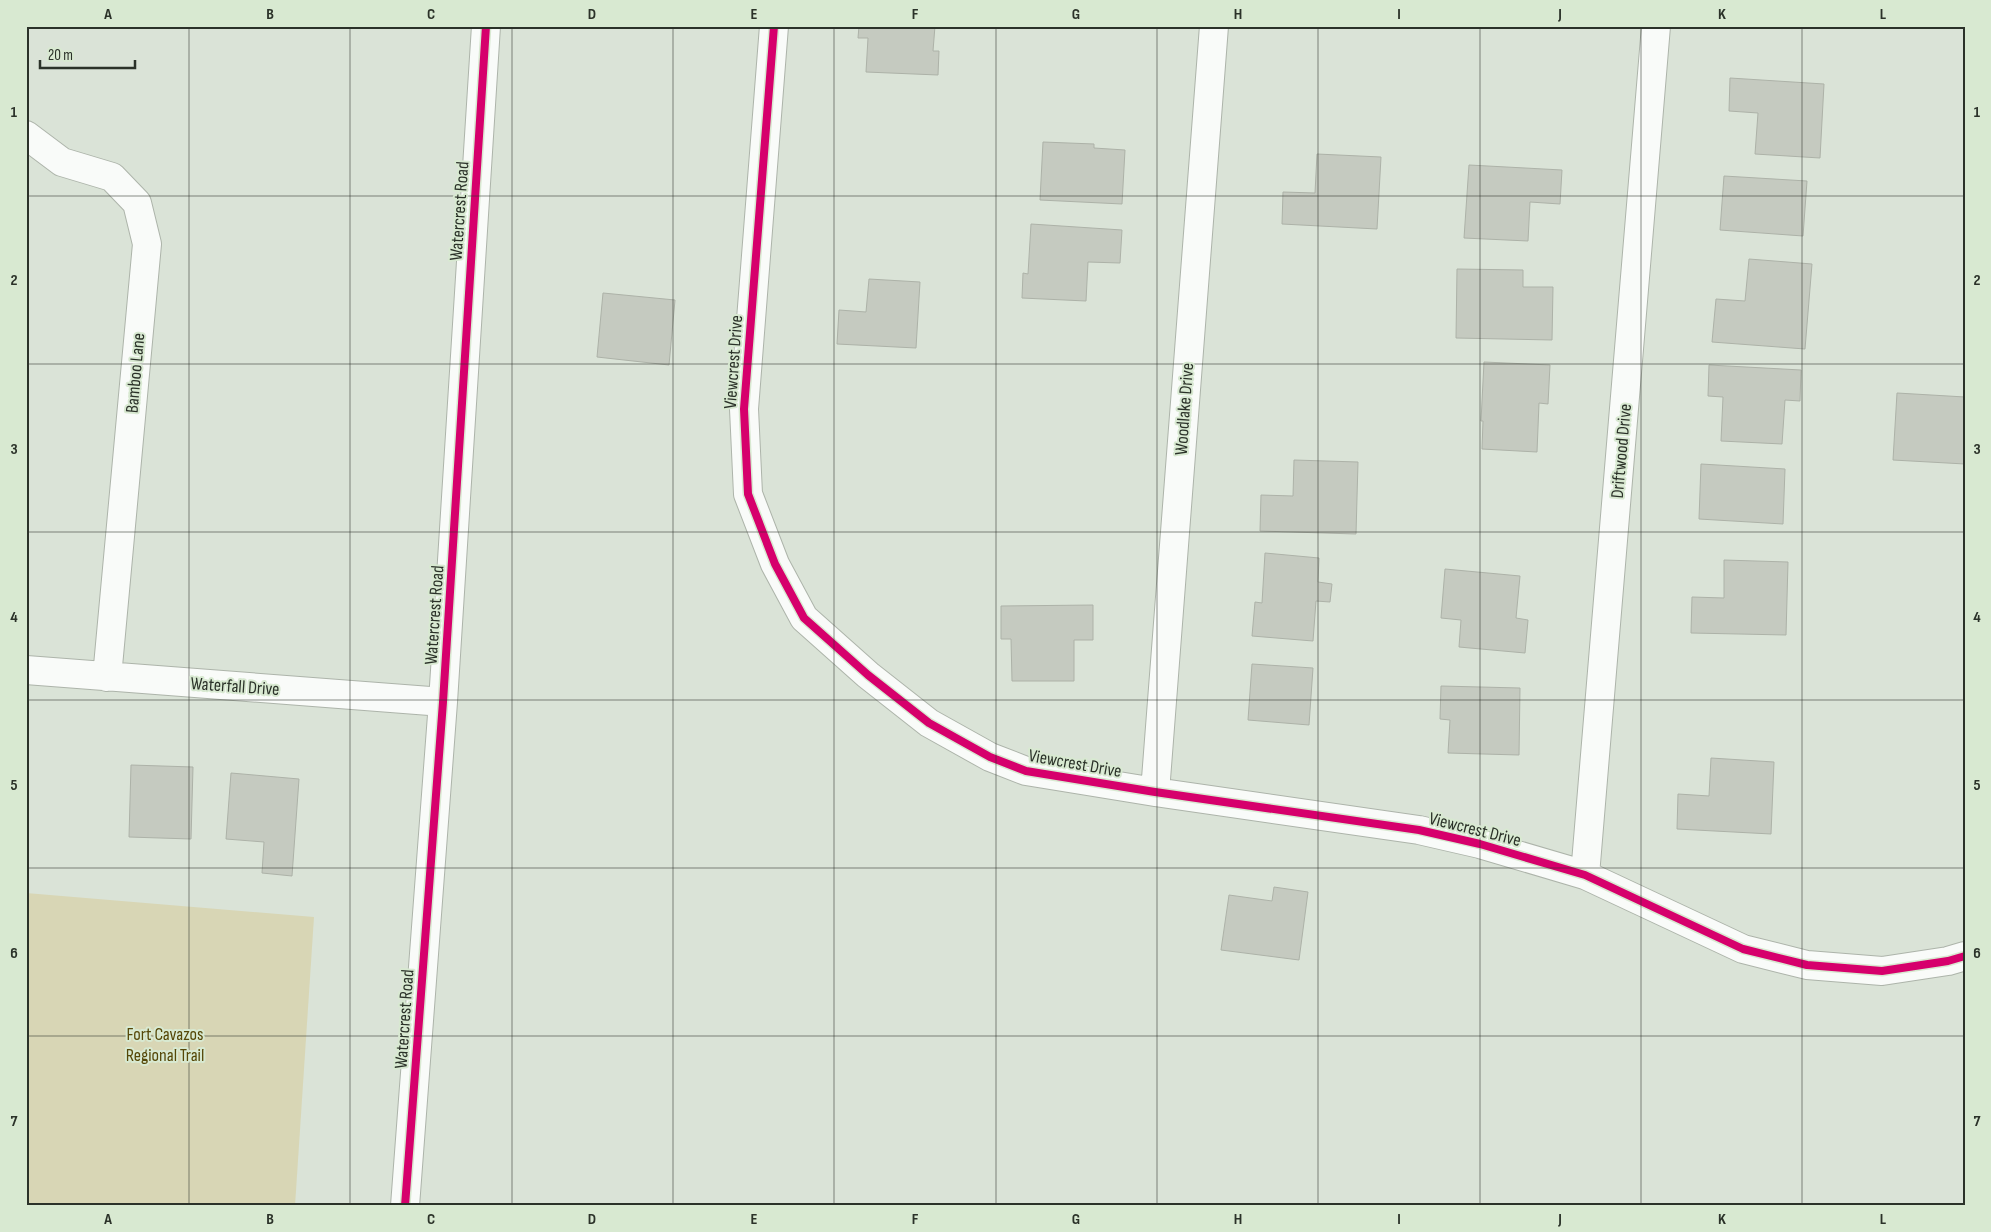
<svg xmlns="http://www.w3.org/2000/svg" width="1991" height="1232" viewBox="0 0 1991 1232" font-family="'Sofia Sans Condensed',sans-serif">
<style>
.green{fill:#d8d6b5}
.building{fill:#c5cac0;stroke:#adb2a8}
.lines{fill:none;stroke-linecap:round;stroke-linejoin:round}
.minor-casing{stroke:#adb4aa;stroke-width:30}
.minor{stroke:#f9fbf9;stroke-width:28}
.cycleway-casing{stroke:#d8e9d1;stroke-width:11}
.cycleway{stroke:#d6006c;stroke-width:8}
.grid{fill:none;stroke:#2b3229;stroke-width:1;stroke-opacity:0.55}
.labels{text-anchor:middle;stroke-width:4;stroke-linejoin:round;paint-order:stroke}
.street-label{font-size:18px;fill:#2b3229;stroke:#d8e9d1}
.park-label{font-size:18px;fill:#554707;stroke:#d8e9d1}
.neatline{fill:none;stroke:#2b3229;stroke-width:2}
.grid-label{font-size:16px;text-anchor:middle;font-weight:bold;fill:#2b3229}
</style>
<rect width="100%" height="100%" fill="#dae3d7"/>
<path class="green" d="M26 893 314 917 295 1206H26Z"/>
<path class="building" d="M859 26H935L933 51H939L938 75 866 72 868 38H858Z
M1730 78 1824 84 1820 158 1755 154 1758 113 1729 111Z
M1043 142 1094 144V148L1125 150 1122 204 1040 200Z
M1317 154 1381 157 1377 229 1282 224 1283 192 1315 193Z
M1469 165 1562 170 1560 204 1530 202 1528 241 1464 238Z
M1724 176 1807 181 1803 236 1720 230Z
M1031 224 1122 230 1120 263 1088 262 1086 301 1022 298 1023 273 1028 274Z
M1749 259 1812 264 1805 349 1712 342 1716 299 1745 301Z
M1457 269 1523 270V287H1553L1552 340 1456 338Z
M869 279 920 282 916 348 837 344 839 310 866 312Z
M603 293 675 300 669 365 597 357Z
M1484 362 1550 365 1548 404 1539 403 1537 452 1482 449 1483 421H1481Z
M1709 365 1801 370 1800 401 1785 400 1782 444 1721 441 1723 397 1708 396Z
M1897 393 1965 397V464L1893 460Z
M1294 460 1358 462 1356 534 1260 531 1261 495 1293 496Z
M1701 464 1785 469 1783 524 1699 519Z
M1265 553 1319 558 1318 582 1332 584 1330 602 1316 601 1313 641 1252 636 1255 602 1262 603Z
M1724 560 1788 562 1786 635 1691 633 1692 597 1724 598Z
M1445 569 1520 576 1516 618 1528 620 1525 653 1459 647 1461 620 1441 618Z
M1093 605V640H1074V681H1012L1011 639H1001V606Z
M1252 664 1313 668 1309 725 1248 720Z
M1441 686 1520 688 1519 755 1448 753 1450 720 1440 719Z
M1711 758 1774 762 1771 834 1677 829 1678 794 1709 796Z
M131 765 193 767 191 839 129 837Z
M231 773 299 779 292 876 262 873 264 842 226 839Z
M1274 887 1308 892 1299 960 1221 950 1229 895 1272 901Z"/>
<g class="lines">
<defs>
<path id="minor" d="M774 26 744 409 748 494 775 564 804 618 868 675 929 723 990 757 1026 771 1155 792 1419 830 1480 844 1585 875 1743 949 1807 965 1882 971 1948 961 1965 956
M26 135 62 162 112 177 137 203 147 244 107 677
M26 670 443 702
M1155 792 1214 26
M1585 875 1656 26
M405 1206 443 702 486 26"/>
</defs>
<use href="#minor" class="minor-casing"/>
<use href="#minor" class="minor"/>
<defs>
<path id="cycleway" d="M774 26 744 409 748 494 775 564 804 618 868 675 929 723 990 757 1026 771 1155 792 1419 830 1480 844 1585 875 1743 949 1807 965 1882 971 1948 961 1965 956
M405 1206 443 702 486 26"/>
</defs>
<use href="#cycleway" class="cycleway-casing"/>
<use href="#cycleway" class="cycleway"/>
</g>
<path class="grid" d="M189 26V1206M350 26V1206M512 26V1206M673 26V1206M834 26V1206M996 26V1206M1157 26V1206M1318 26V1206M1480 26V1206M1641 26V1206M1802 26V1206M26 196H1965M26 364H1965M26 532H1965M26 700H1965M26 868H1965M26 1036H1965"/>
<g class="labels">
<g class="street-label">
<text transform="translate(459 211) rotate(-86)" y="6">Watercrest Road</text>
<text transform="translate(733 362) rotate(-86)" y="6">Viewcrest Drive</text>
<text transform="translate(135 373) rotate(-85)" y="6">Bamboo Lane</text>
<text transform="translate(1184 409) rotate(-86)" y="6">Woodlake Drive</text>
<text transform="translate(1621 451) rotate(-85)" y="6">Driftwood Drive</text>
<text transform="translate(434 615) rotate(-86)" y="6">Watercrest Road</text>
<text transform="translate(235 686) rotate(4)" y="6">Waterfall Drive</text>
<text transform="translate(1075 763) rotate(10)" y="6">Viewcrest Drive</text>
<text transform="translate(1475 829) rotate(14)" y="6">Viewcrest Drive</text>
<text transform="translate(404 1019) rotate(-86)" y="6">Watercrest Road</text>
</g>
<g class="park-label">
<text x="165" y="1040">Fort Cavazos<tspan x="165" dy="21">Regional Trail</tspan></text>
</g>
</g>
<rect width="1991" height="1232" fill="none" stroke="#d8e9d1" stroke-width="55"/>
<path d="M40 60v8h95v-8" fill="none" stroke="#2b3229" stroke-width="2.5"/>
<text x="48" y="60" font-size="15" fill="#2b3229" stroke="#d8e9d1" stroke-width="4" paint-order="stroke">20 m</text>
<rect x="28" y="28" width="1936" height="1176" class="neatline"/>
<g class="grid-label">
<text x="108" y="19">A</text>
<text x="270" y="19">B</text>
<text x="431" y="19">C</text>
<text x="592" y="19">D</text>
<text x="754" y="19">E</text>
<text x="915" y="19">F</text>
<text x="1076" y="19">G</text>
<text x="1238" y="19">H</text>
<text x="1399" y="19">I</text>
<text x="1560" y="19">J</text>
<text x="1722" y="19">K</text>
<text x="1883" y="19">L</text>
<text x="14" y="117">1</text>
<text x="1977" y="117">1</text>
<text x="14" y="285">2</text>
<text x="1977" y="285">2</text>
<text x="14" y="454">3</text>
<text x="1977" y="454">3</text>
<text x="14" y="622">4</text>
<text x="1977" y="622">4</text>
<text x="14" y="790">5</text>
<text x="1977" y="790">5</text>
<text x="14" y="958">6</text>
<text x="1977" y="958">6</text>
<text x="14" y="1126">7</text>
<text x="1977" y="1126">7</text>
<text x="108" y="1224">A</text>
<text x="270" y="1224">B</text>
<text x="431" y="1224">C</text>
<text x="592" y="1224">D</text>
<text x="754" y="1224">E</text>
<text x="915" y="1224">F</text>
<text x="1076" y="1224">G</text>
<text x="1238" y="1224">H</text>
<text x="1399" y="1224">I</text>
<text x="1560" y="1224">J</text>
<text x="1722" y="1224">K</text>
<text x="1883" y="1224">L</text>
</g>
</svg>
